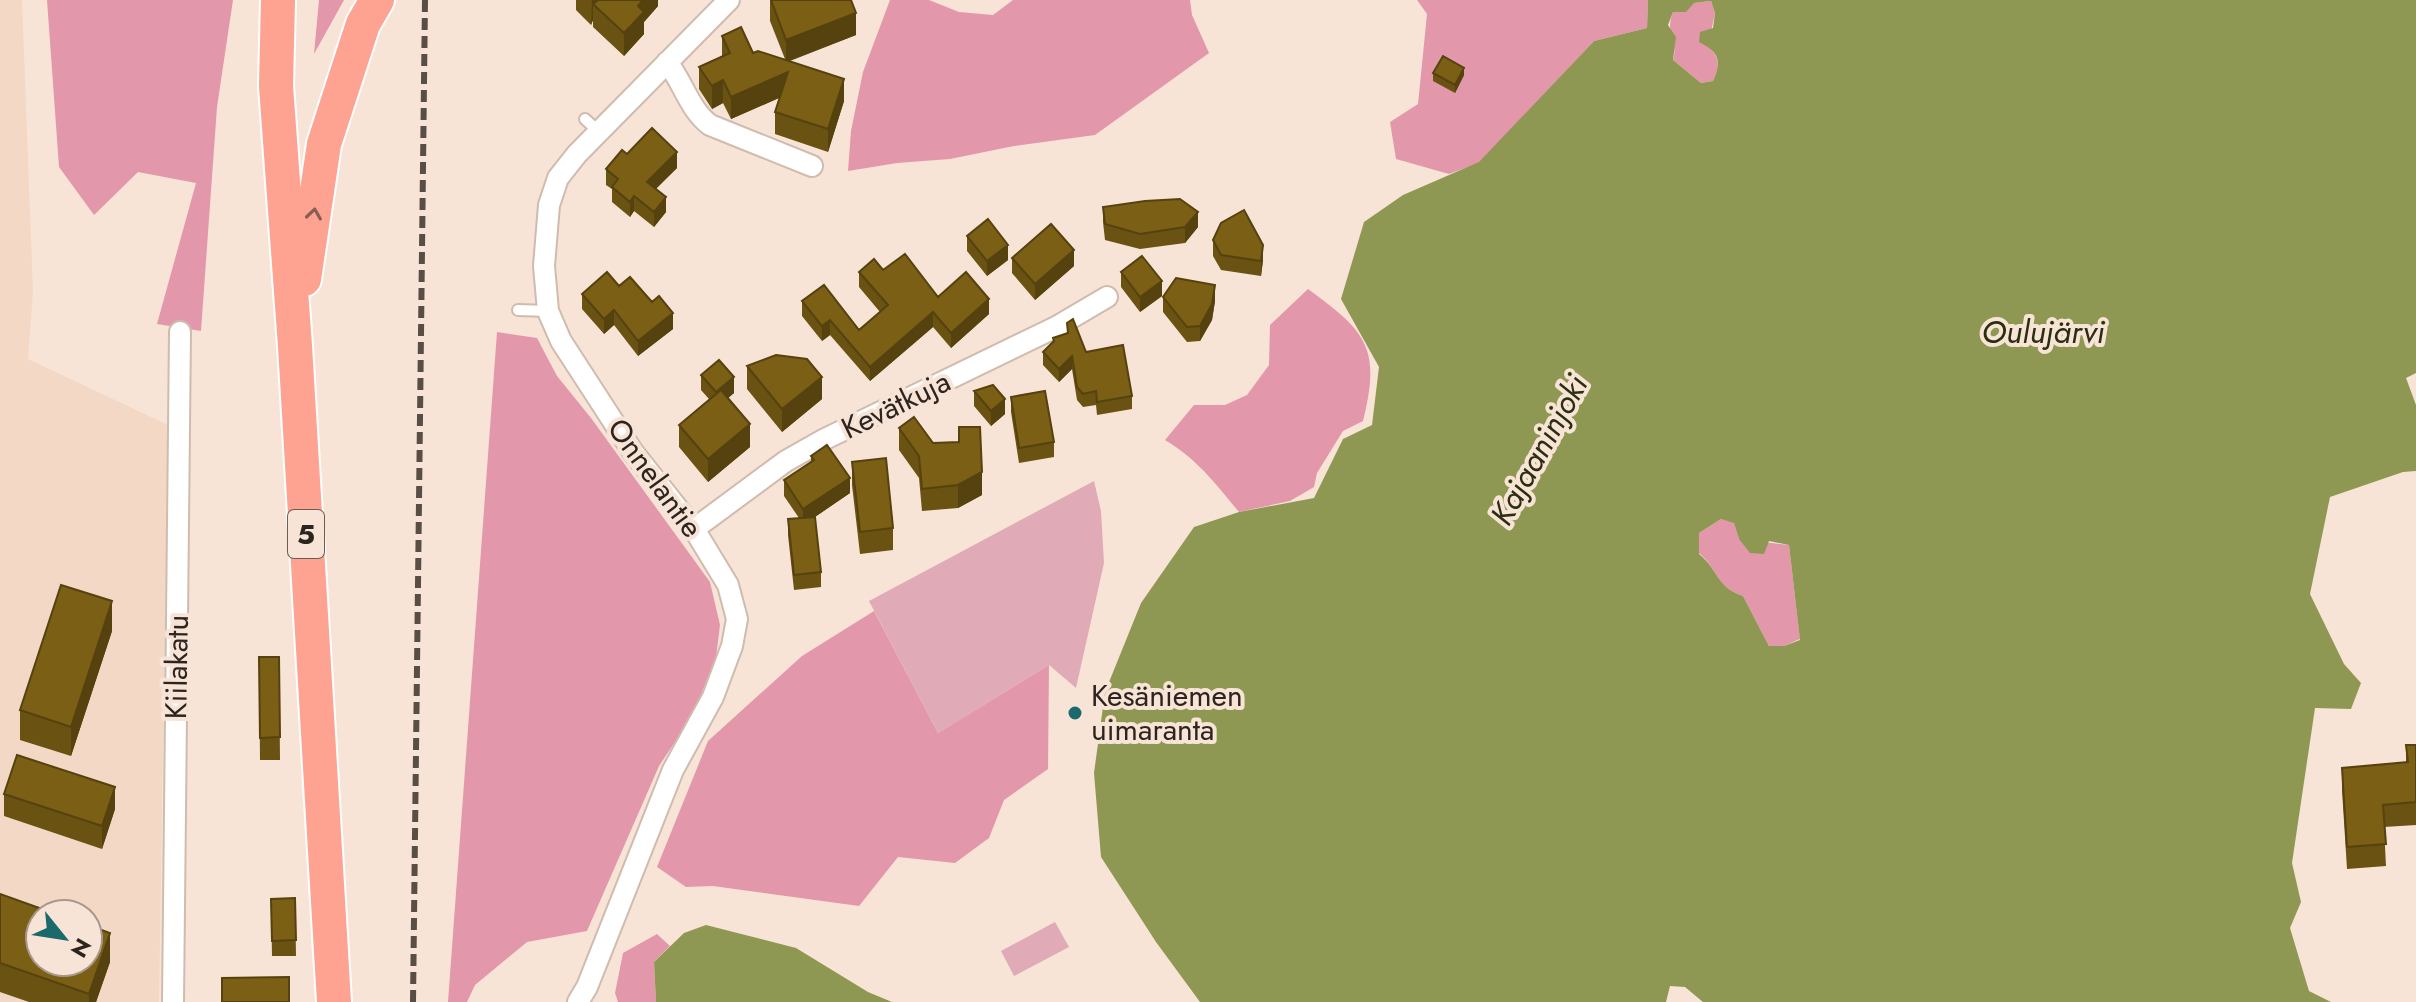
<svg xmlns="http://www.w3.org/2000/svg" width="2416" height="1002" viewBox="0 0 2416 1002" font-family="Jost,sans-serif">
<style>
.built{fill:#f2d8c5;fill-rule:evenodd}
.green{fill:#e0aab7}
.forest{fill:#e397ab}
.water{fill:#8f9853;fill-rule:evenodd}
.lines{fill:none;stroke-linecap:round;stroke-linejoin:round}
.service-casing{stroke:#cfbcae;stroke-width:14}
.minor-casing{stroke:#cfbcae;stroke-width:24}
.trunk-casing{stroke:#fff;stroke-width:38}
.service{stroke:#fff;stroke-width:10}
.minor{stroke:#fff;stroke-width:20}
.trunk{stroke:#fea292;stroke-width:34}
.rail{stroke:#584e46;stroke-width:6;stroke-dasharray:12 6;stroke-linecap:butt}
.wall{fill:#695212}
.shaded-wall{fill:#55420f}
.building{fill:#7a5f15;stroke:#55420f;stroke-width:2}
.oneway{stroke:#8a5d53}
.poi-dot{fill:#1c696d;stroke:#f8e4d6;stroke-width:3}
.labels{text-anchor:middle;stroke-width:8;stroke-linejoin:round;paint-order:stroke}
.shield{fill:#f8e4d6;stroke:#695e56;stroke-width:2}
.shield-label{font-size:28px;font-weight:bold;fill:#2c251f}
.street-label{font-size:30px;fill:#2c251f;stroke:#f8e4d6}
.poi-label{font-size:30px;fill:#2c251f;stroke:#f8e4d6;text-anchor:start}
.water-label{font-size:32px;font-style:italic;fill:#2b2f10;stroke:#f8e4d6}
</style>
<rect width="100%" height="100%" fill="#f8e4d6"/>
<path class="built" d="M0 0H22L33 291 28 359 168 425 159 1002H0ZM40 914H88V962H40Z"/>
<path class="green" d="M1094 481 1101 511 1104 563 1076 688 1049 665 938 733 869 601Z
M1055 922 1069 947 1014 976 1001 951Z"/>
<path class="forest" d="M47 0H233L217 107 201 331 157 324 196 183 138 172 94 215 59 167Z
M319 0H344L314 54Z
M890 0H929L959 12 993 15 1013 0H1190L1192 15 1209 53 1095 135 1014 146 950 159 897 163 848 171 851 131 863 72Z
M1417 0H1648L1647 28 1594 41 1479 163 1449 174 1396 159 1390 122 1418 104 1427 14Z
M1711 1 1715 13 1708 46C1720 58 1720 66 1713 81L1701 83 1673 60C1679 38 1664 35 1673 12L1694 3Z
M1308 289C1367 332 1381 348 1363 421L1343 431 1317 473 1314 487 1290 501 1239 512C1216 484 1196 458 1165 440L1194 405H1225L1247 395 1269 365 1270 325Z
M497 332 537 338 557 376 591 418 710 582 720 625 716 657 693 715 659 766 587 931 527 942 475 985 467 1002H448Z
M1721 519 1734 522 1739 539 1789 545 1800 639 1784 646H1769L1743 596C1716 587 1719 570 1699 553V533Z
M874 611 938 733 1049 665 1048 769 1004 800 989 838 955 863 898 857 859 906 713 886 686 887 657 867 708 741 802 656Z
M657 934 670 946 654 962 656 1002H618L615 993 623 953Z"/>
<path class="water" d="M1648 0H2416V373L2406 378 2416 405V471L2403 472 2330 497 2310 594 2344 664 2361 683 2351 709 2315 708 2292 863 2301 902 2290 928 2309 991 2331 1002H1703L1685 987 1670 986 1666 1002H1200L1156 942 1101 857 1094 773 1105 692 1141 603 1194 527 1239 512 1314 498 1343 439 1372 425 1379 367 1341 299 1364 222 1403 195 1479 162 1594 41 1647 28ZM1711 1 1715 13 1713 28 1700 32 1699 42C1719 52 1722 61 1713 81L1701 83 1673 60 1676 37 1668 25 1673 12H1686L1694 3ZM1721 519 1734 523 1739 539 1750 553 1764 554 1769 541 1789 545 1800 640 1784 646H1769L1743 596C1716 587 1719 570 1699 554V533Z
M706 925 796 948 868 992 892 1002H656L654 962 684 933Z"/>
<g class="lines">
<defs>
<path id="service" d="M585 119 599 132
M518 310 548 311"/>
<path id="minor" d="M667 62C683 82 689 109 710 125L812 166
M694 529 786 461 825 439 1056 327 1107 297
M173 1002 180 332
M578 1002 587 987 673 770 713 697 732 646 737 619 728 585 694 529 633 452 561 341 548 311 544 266 549 205 558 178 577 154 729 0"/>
<path id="trunk" d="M278 0 276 86 295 346 334 1002
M304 279 324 144 363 24 377 0"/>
</defs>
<use href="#service" class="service-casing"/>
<use href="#minor" class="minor-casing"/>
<use href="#trunk" class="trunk-casing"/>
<use href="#service" class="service"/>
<use href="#minor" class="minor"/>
<use href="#trunk" class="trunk"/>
<path class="rail" d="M413 1002 425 0"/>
</g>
<path class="wall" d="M576 0H658V6L644 22V34L624 56 593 27V20L591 25 576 10Z
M770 0H851L856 35 790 61 844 101 828 152 775 134V112L779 98 731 119 723 103 712 109 699 89V67L722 56V36L753 53 785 59 770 21Z
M1433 73 1464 75 1455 93 1433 81Z
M627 154 677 168 656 189 666 212 654 227 634 211 630 217 612 202V189L606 185V169Z
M1103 207 1198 227 1185 243 1140 249 1105 240 1103 222Z
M967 236 1008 260 987 276 967 251Z
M1213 240 1263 260 1261 276 1221 270 1213 256Z
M1012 258 1074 266 1035 300 1012 273Z
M883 270 938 297 989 314 951 348 933 327 870 381 830 335 822 341 802 316V301L859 330 880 312 859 287V272Z
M1121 272 1162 296 1140 312 1121 287Z
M619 286 673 329 638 356 614 325 604 334 582 309V294Z
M1163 297 1215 301 1212 320 1200 341 1187 342 1163 312Z
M1067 323 1086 352 1132 396V409L1097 415 1096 405 1083 407 1077 400 1072 369 1059 382 1043 365V352L1053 342V338L1067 333Z
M747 366 822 399 782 432 747 389Z
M701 375 734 393 728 398 750 447 708 482 679 447V425L709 399 701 390Z
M974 391 1005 414 991 426 974 406Z
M1011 397 1054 442V457L1019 463 1011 412Z
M899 428 933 443 982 495 958 508 922 511 919 478 899 450Z
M811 456 850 493 815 517 821 572V587L794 590 788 535V519L799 518 784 496V480L811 462Z
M852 462 893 528V550L860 554 852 485Z
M112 631 71 756 20 740V710Z
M259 657H279L280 760H260Z
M2406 745H2416V825L2384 827 2386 866 2347 869 2342 790V768L2406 763Z
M4 794 115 809 102 849 4 816Z
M0 894 110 962 96 1002H29L0 992Z
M295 898 296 956H272L271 899Z"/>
<path class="shaded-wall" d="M592 0H603L593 4V20L591 25Z
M643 0H658V6L644 22V34L624 56V33L638 6Z
M856 13V35L786 62V40Z
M1464 68V75L1455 93V85Z
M788 72V94L731 119V97Z
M844 79V101L828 152V129Z
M723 80V103L712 109V86Z
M677 152V168L647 197V182Z
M634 196V211L630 217V202Z
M666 197V212L654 227V212Z
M1198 212V227L1185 243V227Z
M1008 245V260L987 276V261Z
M1263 245V260L1261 276V261Z
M1074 250V266L1035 300V284Z
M1162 281V296L1140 312V297Z
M1215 285V301L1212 320 1200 341V326Z
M989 299V314L951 348V333Z
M614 310V325L604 334V319Z
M933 312V327L870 381V367Z
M673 313V329L638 356V341Z
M830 320V335L822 341V326Z
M1072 356V369L1059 382V369Z
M734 377V393L716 408V392Z
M822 377V399L782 432V409Z
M1005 399V414L991 426V411Z
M750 424V447L708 482V459Z
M982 472V495L958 508V485Z
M850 478V493L803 525V509Z
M112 601V631L71 756V727Z
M115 787V809L102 849V826Z
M110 933V962L96 1002H89V994Z"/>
<path class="building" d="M598 0H643L638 6 644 12 624 33 593 4Z
M771 0H851L856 13 786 40Z
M741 27 753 53 758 51 844 79 828 129 775 112 788 72 731 97 723 80 712 86 699 67 730 53 722 36Z
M1443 56 1464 68 1455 85 1433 73Z
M652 128 677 152 647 182 666 197 654 212 634 196 630 202 612 187 618 179 606 169 622 150 627 154Z
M1180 199 1198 212 1185 227 1140 234 1105 224 1103 207 1145 201Z
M1244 210 1263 245 1261 261 1221 255 1213 240 1221 223Z
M988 219 1008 245 987 261 967 236Z
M1051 224 1074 250 1035 284 1012 258Z
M905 254 938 297 966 272 989 299 951 333 933 312 870 367 830 320 822 326 802 301 824 285 859 330 888 305 859 272 874 259 883 270Z
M1142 256 1162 281 1140 297 1121 272Z
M607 272 619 286 630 277 652 302 659 296 673 313 638 341 614 310 604 319 582 294Z
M1176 278 1215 285 1212 304 1200 326 1187 327 1163 297Z
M1073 319 1086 352 1123 345 1132 396 1097 402 1096 391 1083 394 1077 387 1072 356 1059 369 1043 352 1054 341 1053 338 1068 333 1067 323Z
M776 355 807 359 822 377 782 409 747 366Z
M719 360 734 377 716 392 701 375Z
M993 385 1005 399 991 411 974 391Z
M721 390 750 424 708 459 679 425Z
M1045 391 1054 442 1019 448 1011 397Z
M914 417 933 443 959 442V427H980L982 472 958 485 922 489 919 456 899 428Z
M827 445 850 478 803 509 784 480 814 460 811 456Z
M886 458 893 528 860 532 852 462Z
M815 517 821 572 794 575 788 519Z
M61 585 112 601 71 727 20 710Z
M259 657H279L280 737 260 738Z
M2406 745H2416V802L2383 805 2386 844 2347 847 2342 768 2408 762Z
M17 755 115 787 102 826 4 794Z
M0 894 56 914H40V962H88V925L110 933 89 994 0 963Z
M295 898 296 940 272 941 271 899Z
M289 977V1002H222V978Z"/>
<defs><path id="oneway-chevron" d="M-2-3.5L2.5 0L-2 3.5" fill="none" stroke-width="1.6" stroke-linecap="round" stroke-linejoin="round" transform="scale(2)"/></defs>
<use class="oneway" href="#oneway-chevron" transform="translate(314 214) rotate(-82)"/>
<circle class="poi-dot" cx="1075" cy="713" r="8"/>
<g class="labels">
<rect class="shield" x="288" y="510" width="36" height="48" rx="6"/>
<g class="shield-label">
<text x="306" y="544">5</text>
</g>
<g class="street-label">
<text transform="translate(896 405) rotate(-26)" y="10">Kevätkuja</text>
<text transform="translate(655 478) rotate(54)" y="10">Onnelantie</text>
<text transform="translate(177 667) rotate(-89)" y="10">Kiilakatu</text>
</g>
<g class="poi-label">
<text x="1091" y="706">Kesäniemen<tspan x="1091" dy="34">uimaranta</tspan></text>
</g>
<g class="water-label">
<text x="2043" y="343">Oulujärvi</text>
<text transform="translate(1539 450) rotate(-61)" y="11">Kajaaninjoki</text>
</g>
</g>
<g transform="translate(64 938) rotate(120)"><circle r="38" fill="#f8e4d6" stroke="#a6988d" stroke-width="2"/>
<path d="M0-6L14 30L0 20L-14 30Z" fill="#1c696d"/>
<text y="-12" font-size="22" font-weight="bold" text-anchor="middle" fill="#2c251f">N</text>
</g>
</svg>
